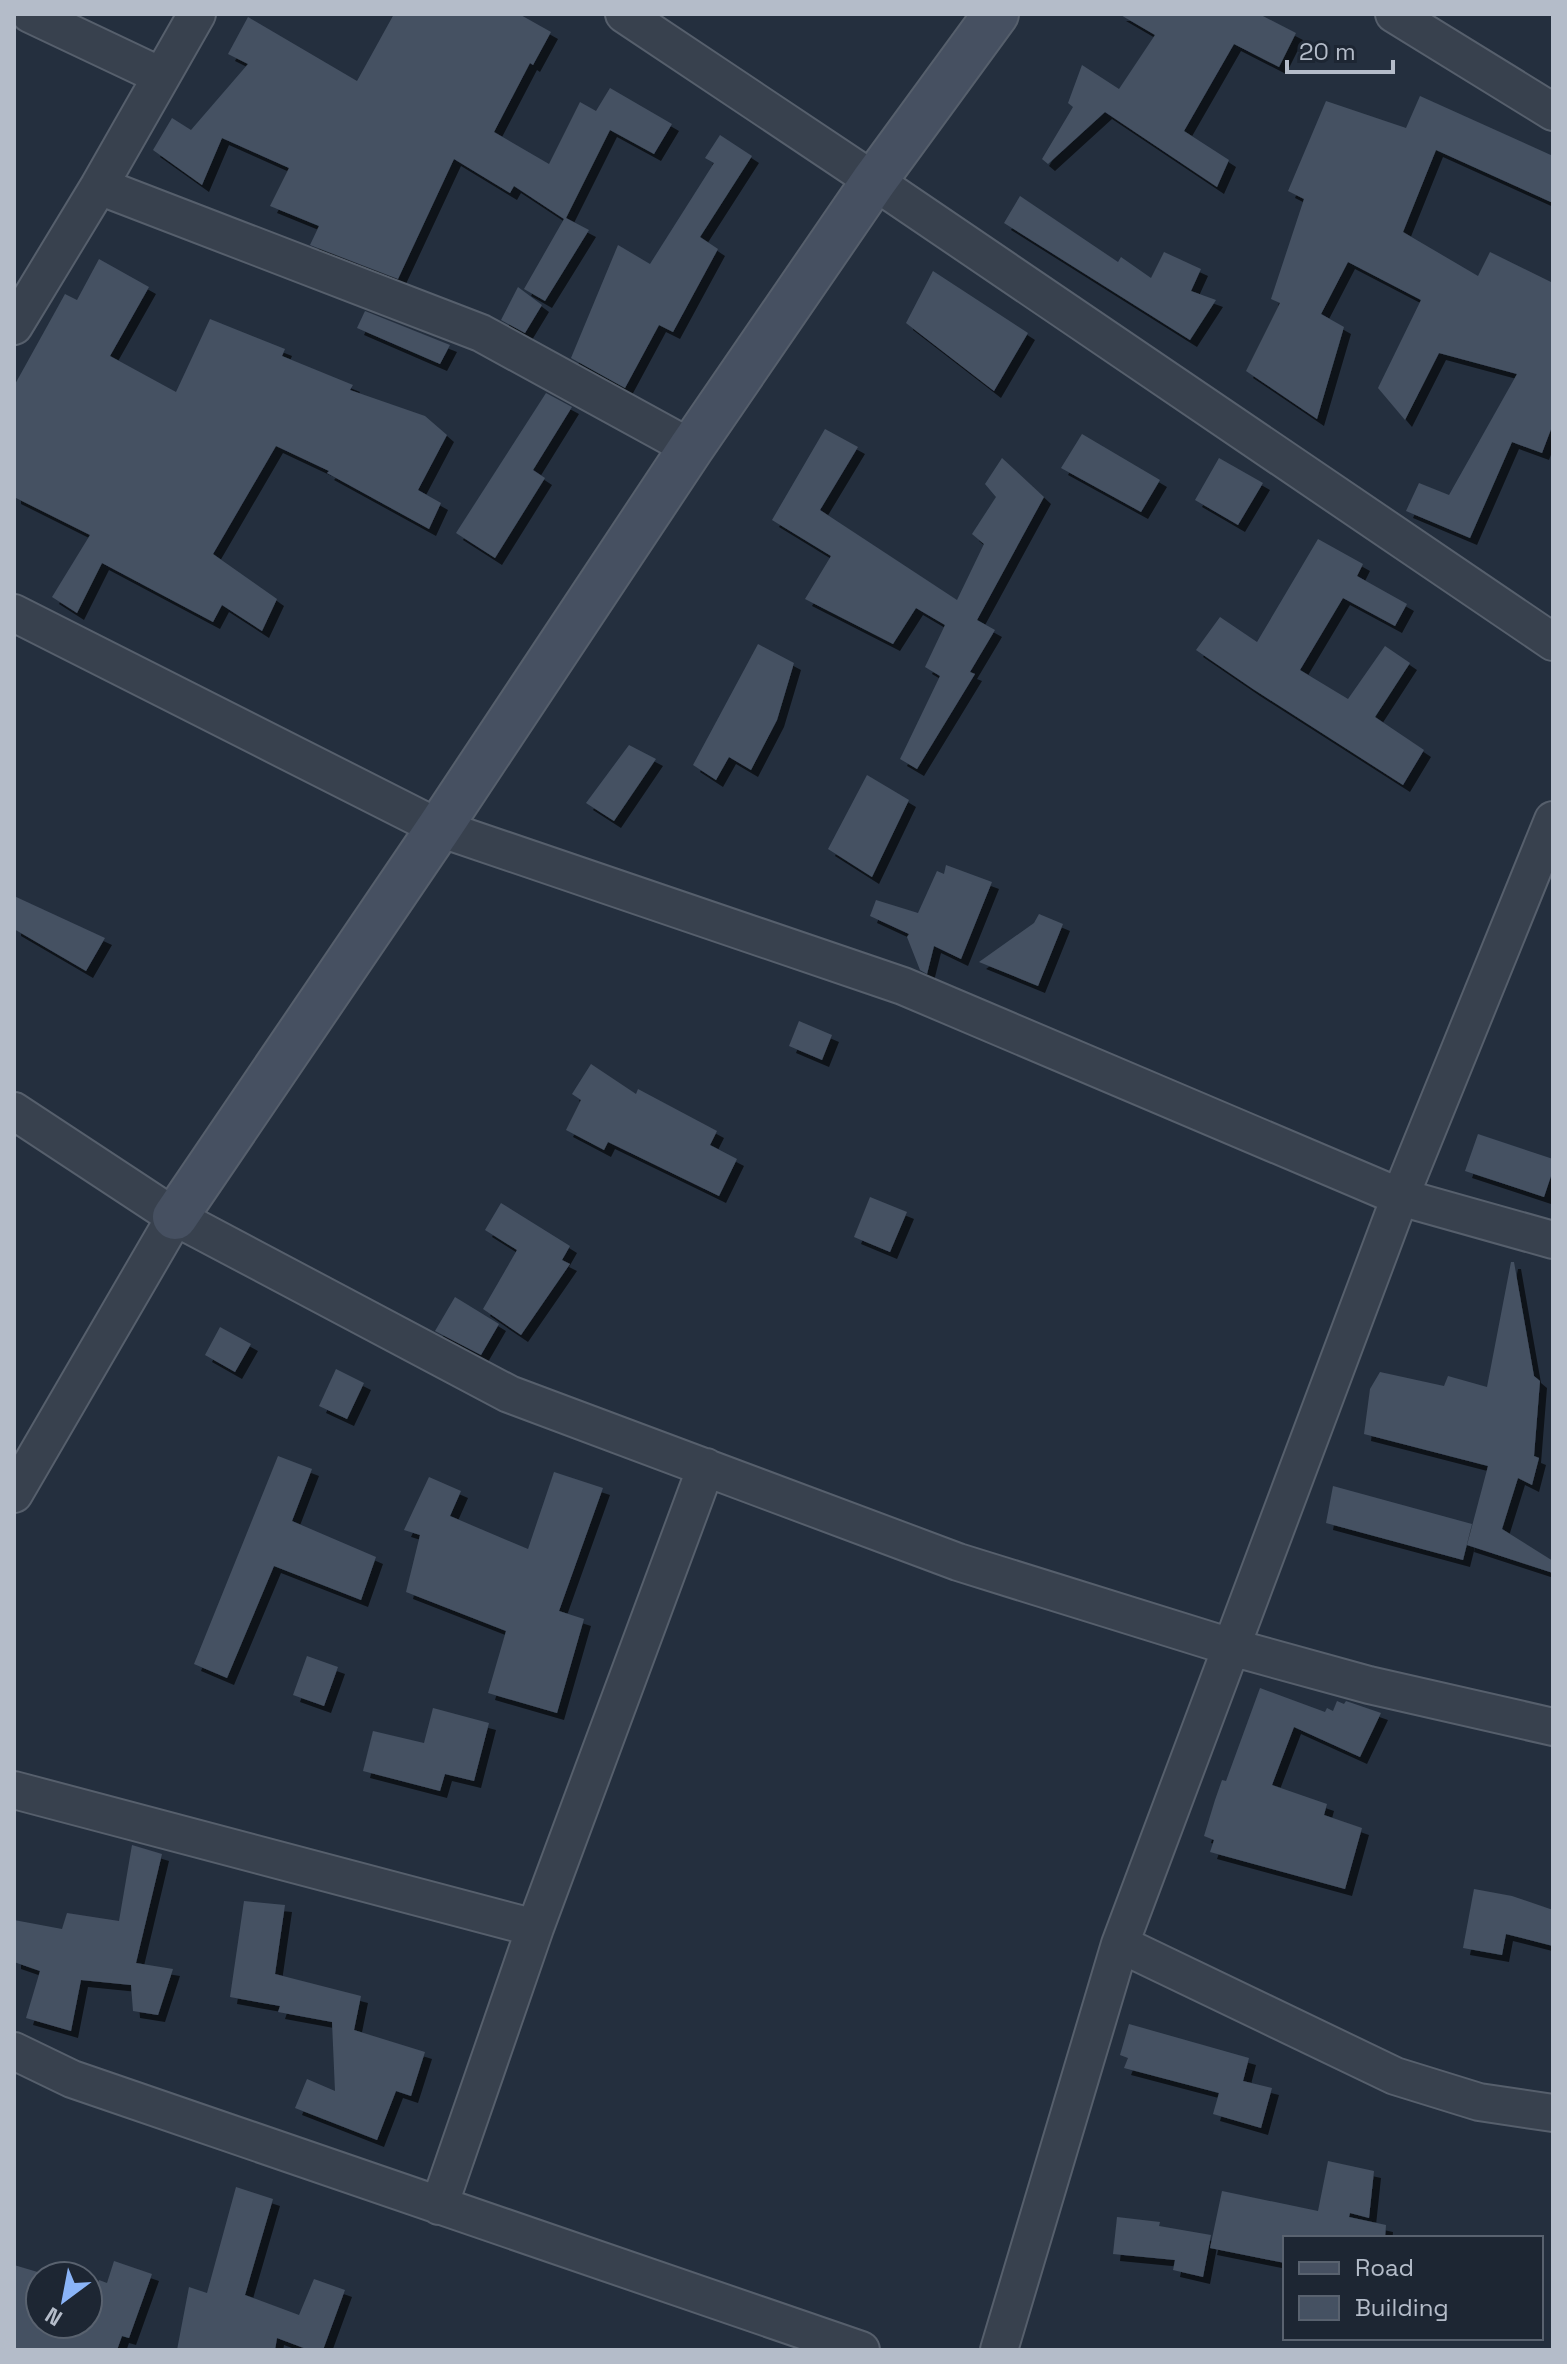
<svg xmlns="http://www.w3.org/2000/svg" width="1567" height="2364" viewBox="0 0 1567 2364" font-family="'Space Grotesk',sans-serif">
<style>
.building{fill:#455162;filter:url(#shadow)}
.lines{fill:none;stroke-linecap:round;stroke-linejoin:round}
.street-casing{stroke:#565f6c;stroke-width:40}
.secondary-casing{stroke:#565f6c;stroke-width:48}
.street{stroke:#38414e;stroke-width:36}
.secondary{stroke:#465061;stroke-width:44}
</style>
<defs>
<filter id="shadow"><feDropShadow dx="7" dy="7" stdDeviation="0" flood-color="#0009"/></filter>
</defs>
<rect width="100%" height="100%" fill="#242f3e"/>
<path class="building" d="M394 14H519L551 32 533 65 530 63 494 132 549 164 580 102 596 111 610 88 672 124 654 154 610 130 566 218 589 230 545 301 524 289 564 219 514 186 510 193 454 159 398 279 310 245 319 226 270 206 289 168 222 138 202 185 153 150 172 118 191 130 248 64 228 54 248 17 357 81Z
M1119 14H1259L1296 33 1279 67 1234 44 1184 131 1229 160 1217 187 1105 112 1048 164 1042 159 1073 107 1068 103 1082 65 1119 89 1155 35Z
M1420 96 1553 156V203L1436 150 1403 232 1478 276 1490 252 1553 283V424L1542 453 1512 442 1470 538 1406 511 1419 483 1449 495 1517 374 1439 353 1405 420 1378 388 1421 300 1348 262 1321 314 1344 327 1317 419 1246 371 1280 303 1271 299 1304 199 1288 191 1326 101 1406 128Z
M720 135 752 156 700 237 718 249 673 332 659 325 625 388 571 358 618 245 650 264 714 163 705 158Z
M1020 196 1118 262 1121 257 1151 278 1164 252 1201 269 1191 291 1216 300 1190 340 1004 223Z
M99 259 149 287 110 356 176 392 210 319 285 349 282 356 353 385 350 390 425 416 447 435 418 490 441 503 429 529 327 473 329 471 276 446 213 554 277 599 262 631 222 605 213 622 102 563 77 613 52 597 90 535 14 497V386L65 294 77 300Z
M933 271 1028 333 994 391 906 323Z
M518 287 542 305 525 333 501 320Z
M365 311 450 345 440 364 357 328Z
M546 393 572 407 533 470 545 478 495 558 456 533Z
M825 429 858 447 820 510 957 600 984 544 972 534 996 497 985 484 1002 458 1044 497 977 620 995 630 970 672 975 674 917 769 900 759 940 676 925 667 945 625 916 608 893 644 805 599 831 556 772 520Z
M1082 434 1160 480 1141 512 1061 468Z
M1219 458 1263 483 1238 525 1195 500Z
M1318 539 1363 564 1357 576 1407 604 1395 626 1343 598 1300 670 1348 699 1385 646 1410 663 1375 717 1424 750 1403 785 1253 689 1196 650 1220 617 1257 642Z
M758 644 794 663 777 720 751 770 729 757 716 780 693 765Z
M629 745 656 759 614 821 586 803Z
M867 775 909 800 872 877 828 849Z
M946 865 992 882 961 959 934 946 927 974 920 970 907 937 909 934 870 916 876 900 918 913 937 871 944 874Z
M14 896 105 938 86 971 14 929Z
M1039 914 1063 924 1038 986 979 962 1034 923Z
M799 1021 832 1035 822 1060 789 1046Z
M591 1064 636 1094 638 1089 717 1131 710 1145 737 1159 719 1196 608 1142 604 1150 566 1130 581 1100 572 1094Z
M1478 1134 1553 1159V1170L1544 1197 1465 1171Z
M870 1197 907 1212 890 1252 854 1237Z
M501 1203 570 1246 562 1260 570 1264 521 1335 483 1309 517 1250 485 1230Z
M1511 1262H1514L1534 1376 1540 1381 1534 1456 1539 1458 1532 1485 1518 1478 1502 1529 1553 1561V1573L1467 1545 1488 1466 1364 1434 1370 1389 1380 1372 1444 1386 1448 1376 1487 1387Z
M455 1297 499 1324 481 1355 435 1331Z
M220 1327 251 1344 235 1372 205 1355Z
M336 1369 364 1383 347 1419 319 1406Z
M278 1456 312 1469 292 1521 376 1557 361 1600 274 1566 227 1678 194 1664Z
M554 1472 603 1488 559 1611 584 1619 557 1713 488 1693 506 1631 406 1592 420 1535 404 1530 429 1477 461 1491 450 1516 528 1549Z
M1333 1486 1472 1524 1463 1560 1326 1523Z
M307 1656 338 1667 324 1706 293 1695Z
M1260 1688 1325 1712 1327 1708 1333 1711 1337 1701 1344 1704 1346 1701 1381 1713 1360 1757 1294 1727 1272 1785 1327 1804 1324 1815 1362 1828 1345 1889 1210 1852 1214 1840 1204 1836 1215 1800 1222 1780 1226 1781Z
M433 1708 489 1723 474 1781 445 1774 440 1791 363 1771 373 1731 424 1743Z
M132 1845 162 1854 136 1963 173 1969 158 2015 133 2011 131 1985 81 1980 71 2031 26 2018 40 1971 14 1962V1920L62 1929 67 1913 119 1921Z
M1474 1889 1512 1896 1553 1910V1946L1506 1934 1502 1955 1463 1948Z
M244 1901 285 1905 275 1974 361 1996 354 2030 425 2052 411 2096 396 2091 377 2140 295 2108 307 2079 335 2091 332 2022 278 2012 280 2006 230 1997Z
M1129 2024 1249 2058 1243 2081 1272 2088 1261 2128 1213 2114 1219 2093 1124 2068 1128 2058 1120 2055Z
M1328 2161 1374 2171 1369 2218 1350 2213 1349 2217 1386 2225 1385 2238H1285V2263L1210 2248 1222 2191 1318 2211Z
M236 2187 273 2199 245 2295 299 2315 314 2279 345 2290 323 2350H309L277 2338 275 2350H177L189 2287 207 2293Z
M1117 2217 1160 2222 1159 2226 1211 2235 1203 2277 1173 2270 1175 2260 1113 2254Z
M114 2261 152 2274 129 2338 122 2336 117 2350H14V2265L51 2276H40V2324H88V2287L96 2290 99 2280 107 2283Z"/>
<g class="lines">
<defs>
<path id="street" d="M30 14 161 76
M624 14 874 181 1553 642
M1394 14 1553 112
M99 186 481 333 691 448
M14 326 99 186 197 14
M14 613 439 828 903 986 1400 1197 1553 1240
M14 1111 175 1217 509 1394 958 1562 1231 1647 1369 1685 1553 1727
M14 1494 175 1217
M14 1790 535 1928
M1120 1944 1395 2076 1479 2102 1553 2113
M14 2051 72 2079 861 2350
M439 2206 535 1928 706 1467
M999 2350 1120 1944 1400 1197 1553 820"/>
<path id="secondary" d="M175 1217 439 828 691 448 874 181 996 14"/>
</defs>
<use href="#street" class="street-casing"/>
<use href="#secondary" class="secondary-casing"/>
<use href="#street" class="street"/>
<use href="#secondary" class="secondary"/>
</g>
<rect width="1567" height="2364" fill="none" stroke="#b4bcc9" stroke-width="32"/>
<rect x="1283" y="2236" width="260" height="104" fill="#1d2633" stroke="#59626f" stroke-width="2"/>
<rect x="1299" y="2262" width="40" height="12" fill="#465061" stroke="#59626f" stroke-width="2"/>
<text x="1355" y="2276" font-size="24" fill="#b4bcc9">Road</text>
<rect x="1299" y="2296" width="40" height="24" fill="#455162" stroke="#59626f" stroke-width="2"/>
<text x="1355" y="2316" font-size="24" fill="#b4bcc9">Building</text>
<g transform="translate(64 2300) rotate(212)"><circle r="38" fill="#1d2633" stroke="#59626f" stroke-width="2"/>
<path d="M0-6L14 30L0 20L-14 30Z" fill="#8ab4f8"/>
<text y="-12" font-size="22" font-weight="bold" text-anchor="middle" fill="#b4bcc9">N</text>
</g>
<path d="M1287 60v12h106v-12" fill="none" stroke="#b4bcc9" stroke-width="4"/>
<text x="1299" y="60" font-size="24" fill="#b4bcc9" stroke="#1d2633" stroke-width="6" paint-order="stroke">20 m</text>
</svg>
